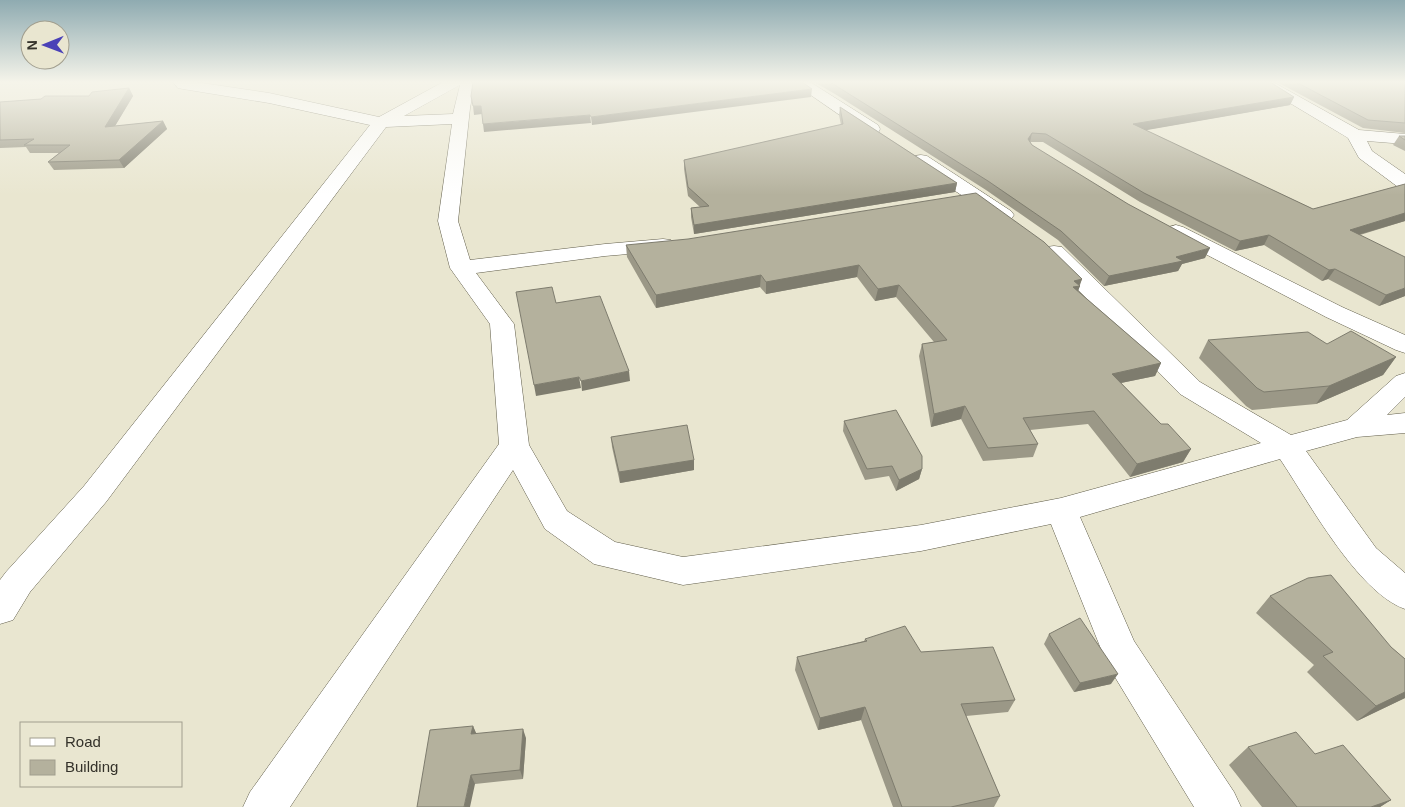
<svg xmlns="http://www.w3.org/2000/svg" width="1405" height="807" viewBox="0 0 1405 807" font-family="Arial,sans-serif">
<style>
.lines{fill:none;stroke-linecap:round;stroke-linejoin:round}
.minor-casing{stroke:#605d4a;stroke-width:1}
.minor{fill:#fff;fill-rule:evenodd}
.wall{fill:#9b9887}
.shaded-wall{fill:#7e7c6e}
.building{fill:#b4b19d;stroke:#7e7c6e}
</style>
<rect width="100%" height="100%" fill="#e9e6d0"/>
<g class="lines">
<defs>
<path id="minor" d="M173 82H195L269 93 379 117 443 82H475L470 108 458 221 470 260 605 244 663 239 671 240 674 245 671 250 663 251 605 256 476 273 514 324 529 445 567 511 615 542 683 557 921 525 1061 498 1261 443 1180 394 1046 257 1043 252 1046 247 1054 246 1062 247 1200 382 1291 435 1347 420 1396 376 1405 373V397L1387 415 1405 413V433L1357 437 1306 451 1376 548 1405 573V609C1357 592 1309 502 1280 459L1080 517 1134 641 1234 792 1241 807H1194L1107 664 1051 524 921 551 683 585 594 564 545 529 513 470 290 807H243L250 792 499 444 490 324 450 268 438 221 452 124 386 127 106 502 30 592 13 620 0 624V580L6 572 84 486 370 125 269 103 183 89 178 88ZM460 85 453 114 404 116Z
M792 82H810L878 125 880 129 878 133H866Z
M1255 82H1273L1359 130 1405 134V144L1367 141 1372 151 1405 174V189L1398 187 1359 158 1348 138Z
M921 155 927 156 1011 211 1014 215 1011 219 1004 221 997 219 915 164 912 160 915 156Z
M1176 225 1183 227 1342 307 1405 335V353L1396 350 1326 317 1169 235 1166 231 1169 227Z"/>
</defs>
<use href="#minor" class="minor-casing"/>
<use href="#minor" class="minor"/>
</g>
<path class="wall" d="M814 82H1270L1294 97 1290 105 1145 130 1313 209 1405 184V221L1360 235 1405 296 1379 306 1328 279 1322 281 1264 245 1235 251 1140 202 1043 142H1030L1032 145 1205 258 1182 264 1178 271 1104 286 1058 240 986 190 835 94Z
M1277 82H1405V133L1363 128Z
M129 88 133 96 115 126 163 121 167 129 124 168 54 170 48 162 59 153H30L26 147 0 148V102L89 96Z
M840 107 957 183 955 192 694 234 691 217V208L700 207 688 196 684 169V160L841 125 839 115Z
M1399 136H1405V151L1393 145Z
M626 245 1082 279 1078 291 1161 363 1155 376 1121 383 1161 424 1191 449 1183 462 1130 477 1088 424 1030 430 1038 444 1033 457 983 461 961 419 931 427 919 356 922 344 934 342 896 297 875 301 857 277 766 294 760 287 656 308 627 257Z
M1208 340 1327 344 1396 357 1383 375 1316 404 1252 410 1246 406 1199 358Z
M844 421 922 469 919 479 896 491 889 476 865 480 843 431Z
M611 437 694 460V470L620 483 612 447Z
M1270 596 1391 647 1405 659V698L1357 721 1307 672 1314 665 1256 613Z
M1049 634 1111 684 1074 692 1044 644Z
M865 639 921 652 1015 700 1008 712 966 716 1000 796 994 807H893L861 720 818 730 795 670 797 657 864 641Z
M473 726 476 734 526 738 523 779 475 784 417 807Z
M1248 747 1315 754 1391 800 1380 807H1262L1229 765Z"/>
<path class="shaded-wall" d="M129 88 133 96 109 136 105 127Z
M812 89 811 97 592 125 591 117Z
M1294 97 1290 105 1130 133 1133 124Z
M473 106H481L482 114 474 115Z
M590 115 591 123 484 132 483 124Z
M163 121 167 129 124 168 119 160Z
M1032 133 1030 142 1028 139Z
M957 183 955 192 694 234V225Z
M1405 213V221L1344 239 1350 230Z
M1269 235 1264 245 1235 251 1240 241Z
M1210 248 1205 258 1182 264 1178 271 1104 286 1109 276 1176 257Z
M859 265 857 277 766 294V282Z
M1335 269 1328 279 1322 281 1329 270Z
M761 275 760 287 656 308V295Z
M1082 279 1079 286H1080L1075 298 1069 293 1074 281Z
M899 285 896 297 875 301 878 289Z
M1405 288V296L1379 306 1386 295Z
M1396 357 1383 375 1316 404 1329 386Z
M1161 363 1155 376 1106 386 1112 374Z
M629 371 630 381 582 391 581 381Z
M579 377 581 388 536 396 534 385Z
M965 406 961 419 931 427 934 414Z
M1191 449 1183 462 1130 477 1137 464Z
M694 460V470L620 483 619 472Z
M922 469 919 479 896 491 899 480Z
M1118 674 1111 684 1074 692 1080 683Z
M1405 692V698L1357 721 1376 706Z
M865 707 861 720 818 730 820 718Z
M473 726 477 735 471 734Z
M523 729 526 738 523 779 520 770Z
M471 775 475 784 470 807H464Z
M1391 800 1380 807H1371Z"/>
<path class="building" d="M473 82H802L812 89 591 117 590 115 483 124 481 106H473L471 96Z
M830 82H1270L1294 97 1133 124 1313 209 1405 184V213L1350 230 1405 257V288L1386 295 1335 269 1329 270 1269 235 1240 241 1144 193 1046 134 1032 133 1028 139 1032 145 1128 204 1210 248 1176 257 1183 261 1109 276 1061 231 988 181Z
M1296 82H1405V123L1368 120Z
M129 88 105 127 163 121 119 160 48 162 70 145H24L34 139 0 140V102L41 99 45 96H89L92 92Z
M840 107 957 183 694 225 691 208 709 206 688 187 684 160 843 124Z
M1399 136H1405V140Z
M976 193 1044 242 1082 279 1074 281 1080 286 1073 287 1161 363 1112 374 1161 424H1168L1191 449 1137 464 1094 411 1023 418 1038 444 988 448 965 406 934 414 922 344 947 340 899 285 878 289 859 265 766 282 761 275 656 295 626 245 688 239Z
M552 287 556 303 600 296 629 371 581 381 579 377 534 385 516 292Z
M1351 331 1396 357 1329 386 1264 392 1257 388 1208 340 1308 332 1327 344Z
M896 410 922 456V469L899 480 892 466 867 469 844 421Z
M687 425 694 460 619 472 611 437Z
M1331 575 1391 647 1405 659V692L1376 706 1323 656 1333 652 1270 596 1308 578Z
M1080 618 1118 674 1080 683 1049 634Z
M905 626 921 652 993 647 1015 700 961 704 1000 796 951 807H902L865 707 820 718 797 657 867 641 865 639Z
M473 726 471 734 523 729 520 770 471 775 464 807H417L430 730Z
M1296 732 1315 754 1343 745 1391 800 1371 807H1297L1248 747Z"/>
<linearGradient id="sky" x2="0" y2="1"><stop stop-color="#8fabb1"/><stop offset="0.42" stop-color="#f5f4ea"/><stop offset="1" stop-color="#f5f4ea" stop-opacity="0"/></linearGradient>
<rect width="1405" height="195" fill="url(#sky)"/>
<rect x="20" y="722" width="162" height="65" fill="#e9e6d0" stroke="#a19e8e"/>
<rect x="30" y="738" width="25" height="8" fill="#ffffff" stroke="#a19e8e"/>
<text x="65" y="747" font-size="15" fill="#34322a">Road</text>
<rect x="30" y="760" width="25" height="15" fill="#b4b19d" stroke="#a19e8e"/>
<text x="65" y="772" font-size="15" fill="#34322a">Building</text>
<g transform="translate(45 45) rotate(269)"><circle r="24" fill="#e9e6d0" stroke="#a19e8e"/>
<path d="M0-4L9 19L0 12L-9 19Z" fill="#4a41b7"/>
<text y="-8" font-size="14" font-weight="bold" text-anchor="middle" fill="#34322a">N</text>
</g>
</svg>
